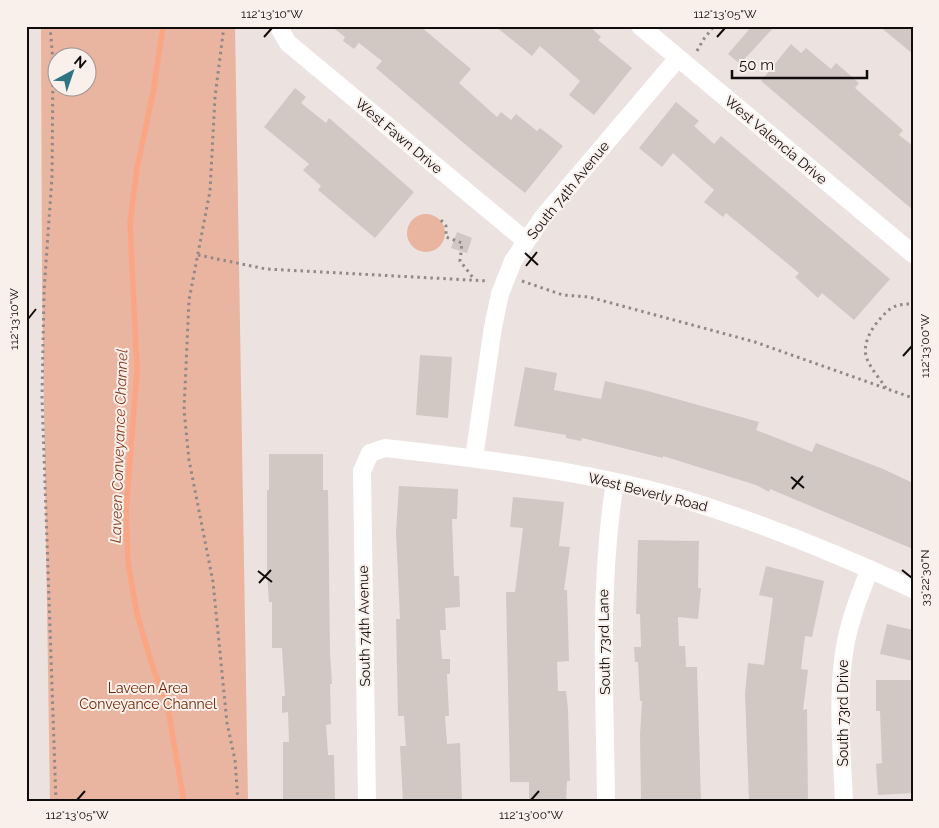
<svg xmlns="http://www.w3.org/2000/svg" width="939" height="828" viewBox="0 0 939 828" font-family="Raleway,sans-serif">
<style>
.green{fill:#e9b4a0;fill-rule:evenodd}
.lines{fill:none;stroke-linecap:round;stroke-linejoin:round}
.stream{stroke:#faa685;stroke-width:5.5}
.building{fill:#d1c8c4}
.path{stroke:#908987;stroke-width:3;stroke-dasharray:2.5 4;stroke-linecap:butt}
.street{stroke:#fff;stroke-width:18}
.ticks{fill:none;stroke:#110d0c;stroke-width:2}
.labels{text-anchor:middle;stroke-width:4;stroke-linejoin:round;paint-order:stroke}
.street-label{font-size:14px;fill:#110d0c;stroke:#f9f0ec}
.park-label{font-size:14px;fill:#6d2400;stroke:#f9f0ec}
.water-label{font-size:15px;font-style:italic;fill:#883d1d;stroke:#f9f0ec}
.neatline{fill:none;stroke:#110d0c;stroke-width:2}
.ticks-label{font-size:12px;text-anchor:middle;fill:#110d0c}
</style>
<rect width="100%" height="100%" fill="#ece2df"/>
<path class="green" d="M41 26H235L248 802H50L42 274ZM58 58H88V88H58Z
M407 233a19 19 0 1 1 38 0a19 19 0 1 1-38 0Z"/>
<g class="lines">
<path class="stream" d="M163 26 153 93 137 168 130 223 137 371 126 511 128 562 137 614 153 668 167 703 184 802"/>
</g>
<path class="building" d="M331 26H420L471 69 459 83 497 117 501 112 511 120 516 114 537 131 540 128 563 146 525 193 473 151 376 68 382 61 359 43 354 49 343 41 345 37Z
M495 26H589L601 37 598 40 632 68 594 115 569 95 580 81 540 46 532 56Z
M752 26H775L740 64 728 54Z
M879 26H913V54Z
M791 44 801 53 806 48 831 69 836 63 859 83 855 88 903 130 899 135 913 146V210L761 81Z
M295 88 306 97 301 103 326 123 329 118 414 192 375 238 318 190 321 186 303 170 309 164 264 127Z
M676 102 699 121 694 126 714 144 721 136 890 279 854 320 822 293 818 298 795 277 799 273 726 213 723 217 704 202 714 190 673 153 662 167 639 148Z
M457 232 472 238 467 253 451 248Z
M420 355 452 357 448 418 416 415Z
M525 367 557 373 554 390 601 399 605 381 648 391 759 422 756 430 812 452 816 443 883 469 913 483V549L770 489 769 492 756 485 663 456V458L582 438 581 441 566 438V435L514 426Z
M269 454H323V490H328L330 653 332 684H330L331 724 326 725 328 755H334L335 802H283V742H289L288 712 282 713V696H285L282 648H272V602H269L267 573V490H269Z
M399 486 458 489 457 519H452L454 576H459L460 607 445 608 446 630H440L442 659H450V674H447L449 716H445L447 744 460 743 462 802H403L400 746H406L404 716H398L396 619H400L396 532Z
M513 497 564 502 559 546 570 547 564 590H567L569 661 557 662 558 691H566L568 709 570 781H567L566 802H529V782H510L506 592H515L523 528 510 527Z
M638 540 699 541 698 588H701L698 619 678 617 679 646H685L686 667H697L701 802H641L640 735 642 701H640L638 662H635L634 647H641L640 614H636Z
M766 566 824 581 812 637 805 636 801 669 808 670 803 710 807 709 808 802H749L745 693 748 663 764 665 773 598 759 595Z
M887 624 913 630V661L880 654Z
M876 680H913V793L878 795 876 764 882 763 880 711H876Z"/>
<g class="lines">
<path class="path" d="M50 26 53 61 52 177 44 291 42 397 56 802
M224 26 215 97 210 191 189 300 184 410 189 460 213 582 227 723 235 760 238 802
M697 51 703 40 714 26
M441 220 446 226V237L462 243 460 261 474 279
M198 255 266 269 488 281
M522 281 563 295 589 297 755 342 913 398
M886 388C880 379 871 369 867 359 860 341 877 320 890 309 897 304 905 304 913 304"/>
<path class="street" d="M278 26 288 43 526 241
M640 26 913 254
M474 458 493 327 500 294 513 261 543 217 678 58
M367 802 362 471 370 453 385 448C483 459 581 470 676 497 757 521 836 553 913 589
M606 802C605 695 598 588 615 482
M844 802C842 753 837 701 844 653 848 624 859 595 870 569"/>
</g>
<path class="ticks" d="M264 37 272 28M717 37 725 28M525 253 538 265M526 266 537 252M28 319 36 309M903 356 912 346M791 477 804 488M792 489 803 476M902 570 912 578M258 571 272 582M259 583 271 570M77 800 85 791M531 800 539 791"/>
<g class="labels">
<g class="street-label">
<text transform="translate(399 136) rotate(40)" y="5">West Fawn Drive</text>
<text transform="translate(776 140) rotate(40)" y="5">West Valencia Drive</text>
<text transform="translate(568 190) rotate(-51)" y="5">South 74th Avenue</text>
<text transform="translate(648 492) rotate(14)" y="5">West Beverly Road</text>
<text transform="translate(364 626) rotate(-91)" y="5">South 74th Avenue</text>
<text transform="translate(604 642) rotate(-91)" y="5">South 73rd Lane</text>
<text transform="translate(843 713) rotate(-90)" y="5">South 73rd Drive</text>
</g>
<g class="park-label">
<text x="148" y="693">Laveen Area<tspan x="148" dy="16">Conveyance Channel</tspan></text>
</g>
<g class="water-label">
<text transform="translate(119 446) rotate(-88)" y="5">Laveen Conveyance Channel</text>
</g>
</g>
<rect width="939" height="828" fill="none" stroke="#f9f0ec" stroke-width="55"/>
<g transform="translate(72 72) rotate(40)"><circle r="24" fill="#f9f0ec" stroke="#9c9592"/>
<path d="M0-4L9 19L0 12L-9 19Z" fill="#2e7581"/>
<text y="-8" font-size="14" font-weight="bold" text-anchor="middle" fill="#110d0c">N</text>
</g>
<path d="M732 70v8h135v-8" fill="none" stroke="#110d0c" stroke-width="2.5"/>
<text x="739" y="70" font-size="15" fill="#110d0c" stroke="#f9f0ec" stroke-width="4" paint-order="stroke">50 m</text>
<rect x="28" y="28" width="884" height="772" class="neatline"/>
<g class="ticks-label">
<text x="272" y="18">112°13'10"W</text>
<text x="725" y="18">112°13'05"W</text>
<text transform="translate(14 319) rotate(-90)" y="4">112°13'10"W</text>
<text transform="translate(925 346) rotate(-90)" y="4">112°13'00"W</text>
<text transform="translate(925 578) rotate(-90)" y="4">33°22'30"N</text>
<text x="77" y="819">112°13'05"W</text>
<text x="531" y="819">112°13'00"W</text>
</g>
</svg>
